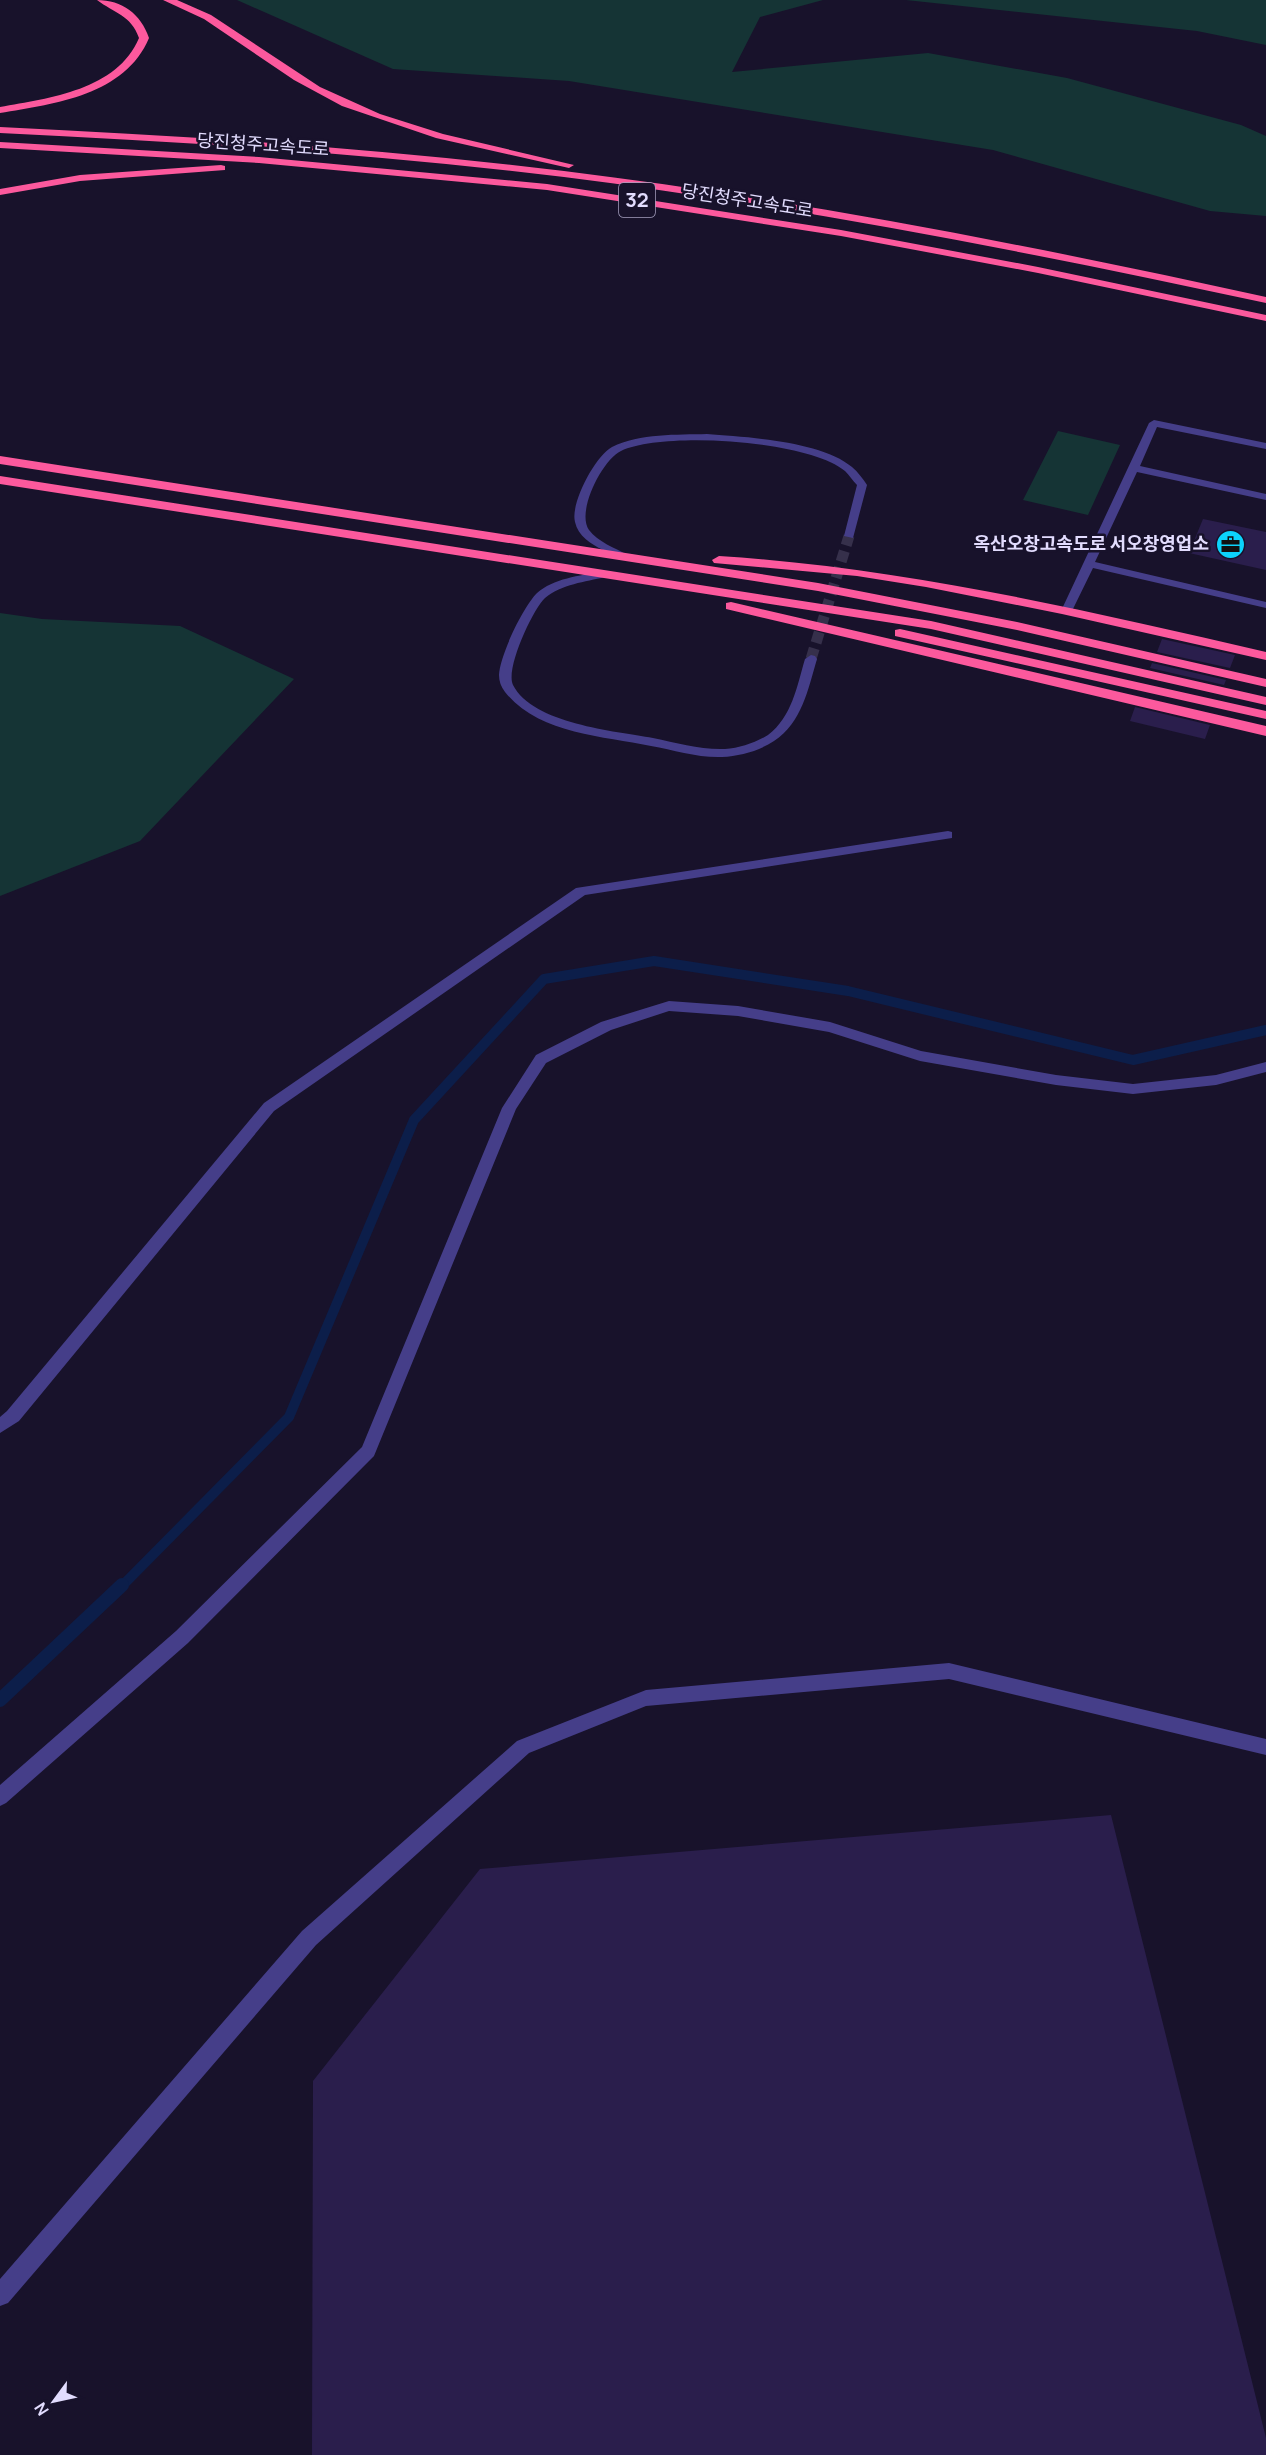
<svg xmlns="http://www.w3.org/2000/svg" width="1266" height="2455" viewBox="0 0 1266 2455" font-family="Manrope,'Noto Sans KR',sans-serif">
<style>
.green{fill:#153435}
.lines{fill:none;stroke-linecap:round;stroke-linejoin:round}
.stream-far1{stroke:#0c1e4a;stroke-width:10}
.stream{stroke:#0c1e4a;stroke-width:14}
.building{fill:#2a1e4c}
.minor-tunnel{stroke:#36304b;stroke-width:11;stroke-dasharray:11 6;stroke-linecap:butt}
.minor{fill:#453e89;fill-rule:evenodd}
.highway{fill:#fc599d;fill-rule:evenodd}
.labels{text-anchor:middle;stroke-width:5;stroke-linejoin:round;paint-order:stroke}
.far-street-label{font-size:18px;fill:#e2dcfe;stroke:#18122b}
.far-poi-label{font-size:18px;font-weight:bold;fill:#e2dcfe;stroke:#18122b;text-anchor:end}
.shield{fill:#18122b;stroke:#a59fbf;stroke-width:1.5}
.shield-label{font-size:20px;font-weight:bold;fill:#e2dcfe}
</style>
<rect width="100%" height="100%" fill="#18122b"/>
<path class="green" d="M237 0H823L760 17 732 72 928 53 1067 78 1241 125 1266 136V216L1210 211 993 150 569 81 393 69Z
M906 0H1266V45L1197 31Z
M1058 431 1120 445 1088 515 1023 500Z
M0 613 42 619 180 626 294 679 140 841 0 896Z"/>
<g class="lines">
<path class="stream-far1" d="M121 1587 289 1417 414 1120 544 979 654 961 848 991 1133 1060 1266 1030"/>
<path class="stream" d="M0 1700 122 1585"/>
</g>
<path class="building" d="M1203 519 1266 532V570L1189 553Z
M1162 639 1235 655 1230 668 1157 652Z
M1152 663 1226 680 1224 685 1150 668Z
M1135 707 1210 725 1205 739 1130 721Z
M1111 1815 1266 2438V2455H312L313 2081 480 1869Z"/>
<g class="lines">
<path class="minor-tunnel" d="M811 659 849 536"/>
<path class="minor" d="M1154 420 1266 443V449L1157 427 1140 466 1266 494V500L1137 472 1095 562 1266 602V608L1093 568 1071 613H1063L1061 611 1149 423Z
M707 434C746 437 822 441 852 467 858 472 863 479 867 485L853 538 844 536 857 485C853 481 849 475 845 471 807 440 664 431 621 451 602 460 576 512 589 530 598 542 615 548 628 555V559C619 561 610 555 603 550 591 544 578 536 575 522 570 504 595 456 612 447 640 433 677 435 707 434Z
M601 572 605 573V577C585 582 562 584 545 598 533 609 505 669 513 685 533 724 615 731 653 738 677 743 701 750 725 749 740 748 755 743 768 735 792 717 797 686 805 659L811 655 815 656 817 659C808 689 802 723 774 741 759 751 740 756 722 757 698 758 674 750 651 746 602 736 538 734 505 692 501 687 499 681 499 675 500 655 523 607 537 593 553 579 580 575 601 572Z
M948 831 952 832V838L585 895 274 1111 19 1421 0 1433V1417L7 1411 264 1103 576 888Z
M669 1001 738 1006 830 1022 921 1051 1056 1075 1133 1084 1216 1075 1266 1062V1072L1216 1085 1133 1094 1056 1085 920 1061 829 1032 738 1016 669 1011 611 1030 546 1063 516 1109 374 1456 188 1643 6 1803 0 1806V1785L176 1631 362 1447 502 1108 536 1055 601 1022Z
M949 1663 1266 1739V1755L949 1679 646 1706 529 1753 316 1945 8 2303 0 2306V2279L302 1931 517 1741 646 1690Z"/>
<path class="highway" d="M97 0C122 0 141 14 149 38 125 95 55 104 0 113V107C50 98 117 90 139 38 131 15 114 13 97 0Z
M163 0H177L211 15 320 87 380 114 443 134 574 165 569 168 436 138 342 106 294 80 204 19Z
M0 127C188 136 377 148 564 171 799 200 1034 246 1266 297V303C1034 253 799 207 564 177 377 154 188 142 0 133Z
M0 142 259 157 547 184 841 230 1038 267 1266 315V321L1038 273 841 236 547 190 259 163 0 148Z
M221 165 225 166V170L80 181 0 195V189L80 175Z
M0 456 818 583 1017 622 1266 679V687L1017 630 818 591 0 464Z
M0 476 931 621 1266 697V705L931 629 0 484Z
M719 556C905 568 1085 610 1266 652V660L1062 614 926 587 857 576 714 563 712 560Z
M731 602 1266 726V736L726 609V603Z
M900 629 1266 711V719L895 636V630Z"/>
</g>
<defs>
<symbol id="office-disc" viewBox="-11 -11 22 22"><circle r="9.5" fill="#0cd3fb" stroke="#18122b"/><path d="M-6-3h4V-5.5h4V-3h4V5H-6ZM-1-4.5V-3h2v-1.5ZM-6 0V1H6V0Z" fill="#111"/></symbol>
</defs>
<g fill-rule="evenodd">
<use href="#office-disc" x="1214" y="528" width="33" height="33"/>
</g>
<g class="labels">
<g class="far-street-label">
<text transform="translate(263 145) rotate(4)" y="6">당진청주고속도로</text>
<text transform="translate(747 201) rotate(9)" y="6">당진청주고속도로</text>
</g>
<g class="far-poi-label">
<text x="1209" y="550">옥산오창고속도로 서오창영업소</text>
</g>
<rect class="shield" x="619" y="183" width="36" height="34" rx="4.5"/>
<g class="shield-label">
<text x="637" y="207">32</text>
</g>
</g>
<g transform="translate(54 2401) rotate(237)" stroke="#18122b" stroke-width="4.5" paint-order="stroke">
<path d="M0-4.5L10 22L0 15L-10 22Z" fill="#e2dcfe"/>
<text y="-9" font-size="16" font-weight="bold" text-anchor="middle" fill="#e2dcfe">N</text>
</g>
</svg>
